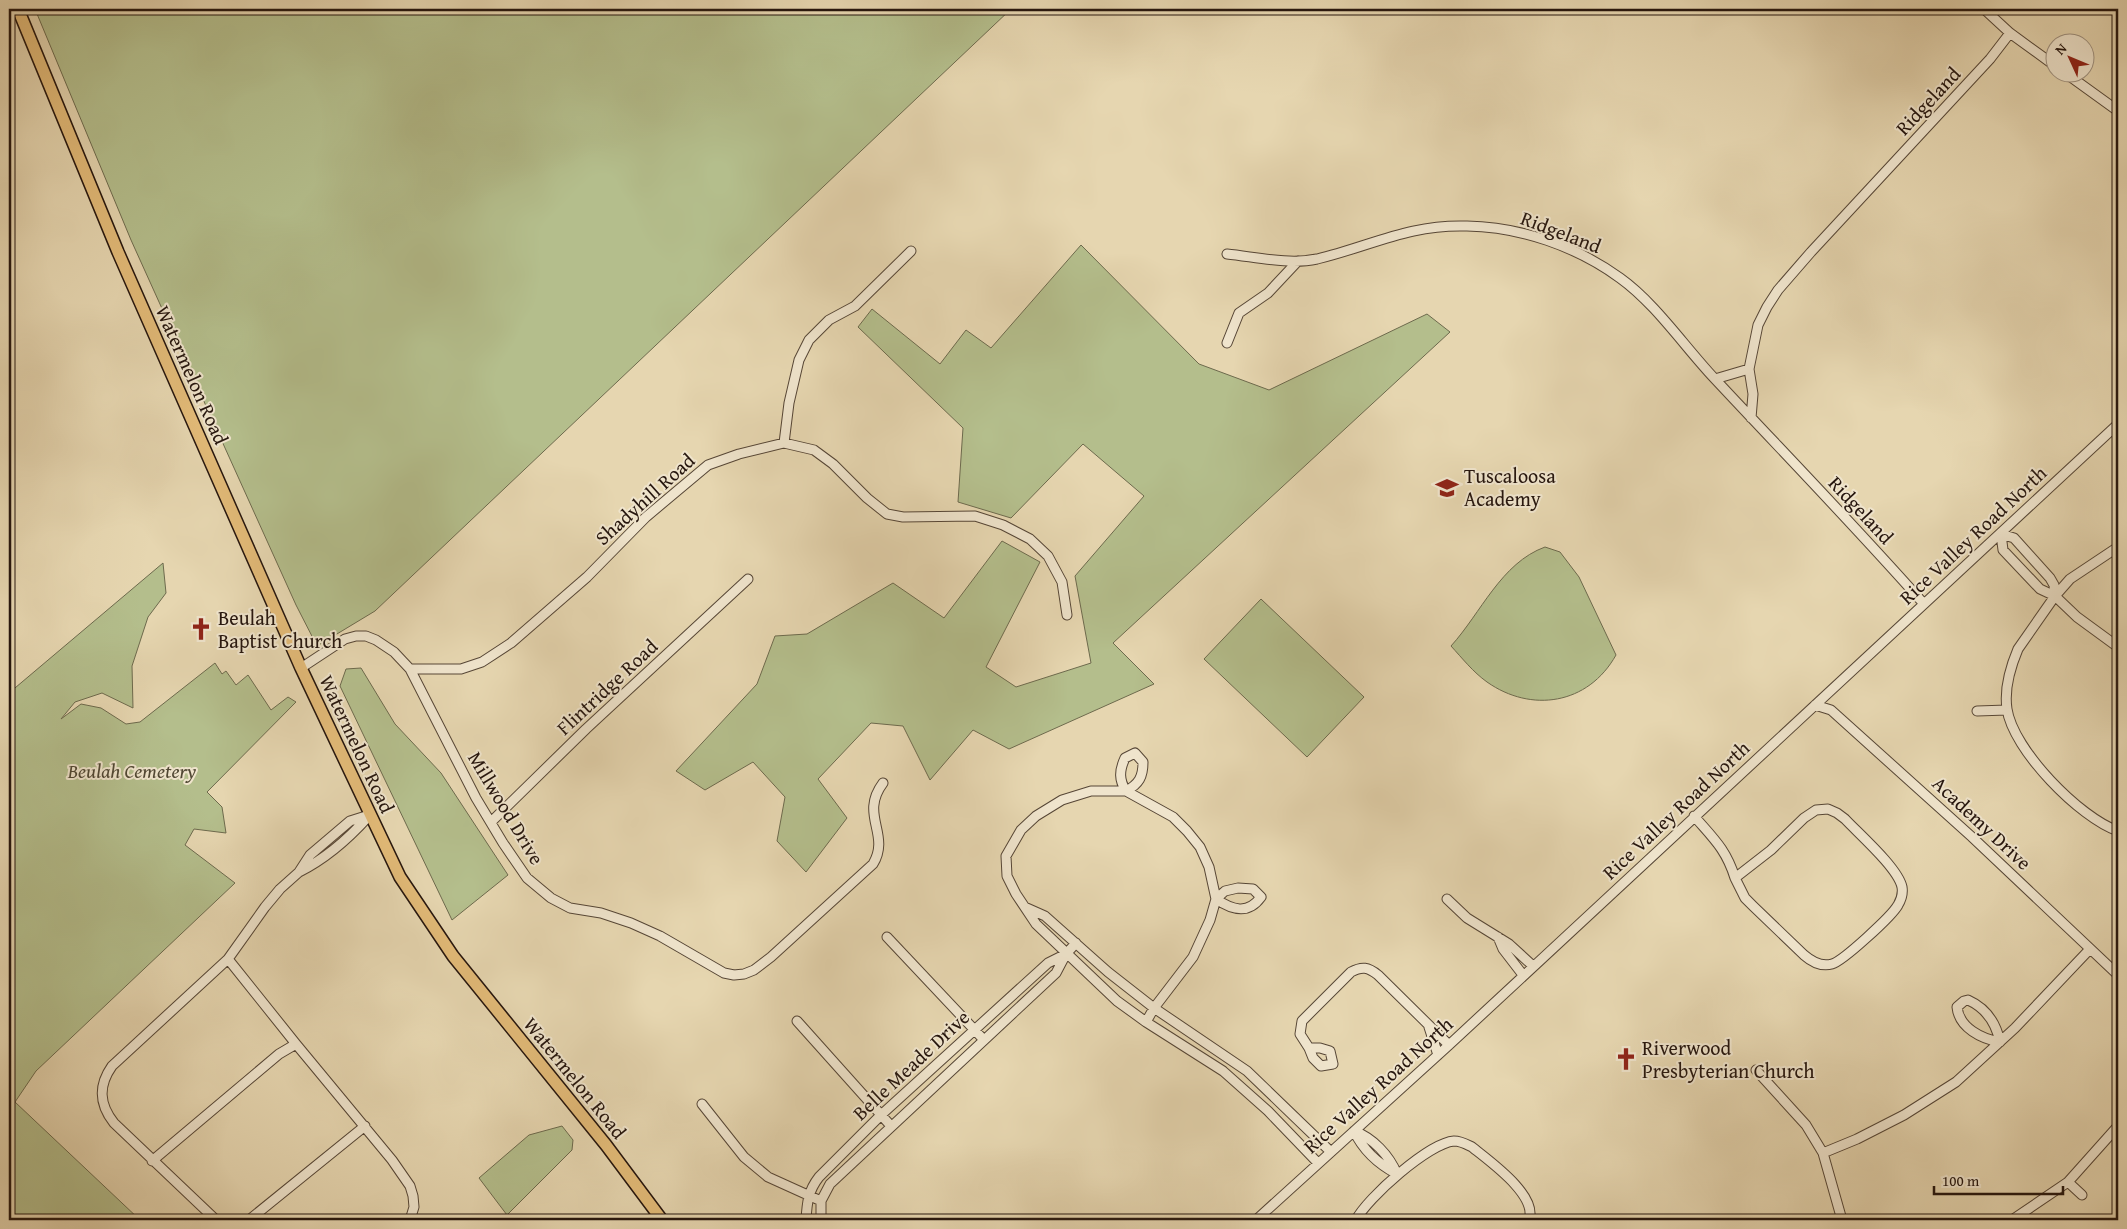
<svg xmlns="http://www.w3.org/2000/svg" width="2127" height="1229" viewBox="0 0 2127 1229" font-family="'Gentium Book Plus',serif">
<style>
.green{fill:#b4be8c;stroke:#6d6a4d}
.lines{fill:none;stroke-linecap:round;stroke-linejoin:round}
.minor-casing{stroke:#564636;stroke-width:11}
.major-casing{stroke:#26160e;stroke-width:14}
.minor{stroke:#efe4cc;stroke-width:9}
.major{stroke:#e3bb78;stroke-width:11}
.labels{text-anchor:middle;stroke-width:4;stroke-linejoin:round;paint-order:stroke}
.street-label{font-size:20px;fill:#26160e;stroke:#efe4cc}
.poi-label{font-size:20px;fill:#26160e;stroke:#efe4cc;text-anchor:start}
.park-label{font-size:20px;font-style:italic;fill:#514834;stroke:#efe4cc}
</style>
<rect width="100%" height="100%" fill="#e6d6b0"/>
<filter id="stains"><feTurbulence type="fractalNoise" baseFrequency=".004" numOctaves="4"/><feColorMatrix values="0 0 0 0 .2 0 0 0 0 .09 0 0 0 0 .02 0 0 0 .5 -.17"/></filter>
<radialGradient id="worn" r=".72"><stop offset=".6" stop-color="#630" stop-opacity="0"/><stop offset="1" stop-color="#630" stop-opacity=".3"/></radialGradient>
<path class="green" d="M35 9H1011L375 611 317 646 296 605 131 240Z
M1081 245 1199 364 1269 390 1427 314 1450 332 1113 643 1154 684 1009 749 973 730 930 780 903 726 871 723 818 779 847 818 806 872 777 841 785 797 753 762 705 790 676 771 757 684 775 636 807 634 893 583 944 618 1002 541 1040 562 986 667 1016 687 1091 663 1075 576 1144 496 1083 444 1011 518 958 502 963 428 858 327 872 309 940 364 966 330 991 348Z
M1545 547 1560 552 1579 577 1616 655C1588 705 1531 713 1487 682 1473 672 1462 658 1451 646 1481 613 1501 563 1545 547Z
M163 563 166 593 148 617 132 666 133 708 102 693 75 702 61 719 81 704 101 708 126 724 140 722 215 663 222 674 226 671 236 685 248 675 271 710 288 697 296 702 207 792 222 807 226 833 194 829 185 845 235 883 36 1071 15 1102 140 1220H9V693Z
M1261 599 1364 697 1307 757 1204 659Z
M361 668 395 724 441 773 508 875 452 920 340 686 346 669Z
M562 1126 573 1140 572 1150 507 1215 479 1178 529 1135Z"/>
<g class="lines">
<defs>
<path id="minor" d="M1984 9 2010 33 2054 65
M2064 72 2118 111
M1227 254C1256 257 1289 265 1317 259 1371 246 1409 224 1467 226 1521 227 1576 246 1620 278 1655 303 1684 346 1714 378 1784 453 1856 527 1924 604
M1227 343 1239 313 1268 293 1298 261
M1715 379 1749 369
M1751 418 1753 394 1749 369 1758 325 1767 307 1778 290 1811 252 1990 59 2010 33
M784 443 789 403 799 360 809 340 829 320 855 306 911 251
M2118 547 2070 579 2055 596 2018 649C2010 668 2004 689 2007 709 2013 750 2080 818 2118 831
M2055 596 2054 585 2050 578 2014 538 2001 534 2003 550 2040 589 2055 596 2077 617 2118 647
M301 668 345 639 356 636H366L376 640 394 652 410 669 476 798 503 843 527 878 551 898 570 908 601 913 631 923 660 936 724 973 734 975 744 974 754 970 771 957 873 864C891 834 859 815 883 783
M410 669H461L482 662 511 643 587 577 646 517 708 465 739 454 784 443 814 450 833 464 867 498 887 514 903 517 975 516 1003 525 1030 539 1048 556 1062 582 1067 615
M1815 705 1831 710 1972 837 2118 975
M1977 711 2007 710
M1135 753 1143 762C1143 777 1139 784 1126 791 1119 780 1119 771 1125 758Z
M1828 809 1837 813 1845 819C1859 834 1898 868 1902 887 1903 893 1901 900 1898 905 1892 916 1843 961 1832 964 1821 967 1812 962 1804 955L1753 906 1745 898 1735 878 1771 850 1804 818 1816 810Z
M1694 816C1713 838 1726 849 1735 878
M491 822 586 729 748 579
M299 872C325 859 349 838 368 817
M1238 888 1253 889 1261 897C1248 915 1232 910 1216 899L1225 891Z
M1447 899 1467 918 1509 944 1533 966
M1027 908 1045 916 1108 972 1154 1008 1247 1071 1331 1152
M887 937 984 1040
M1498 937 1503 949 1523 975
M228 959 296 1044 392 1160 410 1186 413 1196 414 1207 410 1220
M1968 1000C1986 1008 1996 1023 2000 1042 1982 1039 1959 1028 1957 1007L1964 1001Z
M797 1021 891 1126
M1146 1022 1154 1008 1193 957 1210 920 1216 899 1209 867 1200 847 1187 831 1173 817 1126 791H1091L1062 800 1036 816 1021 830 1006 856 1007 876 1016 894 1036 924 1117 1001 1146 1022 1223 1071 1268 1111 1318 1163
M1429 1027 1438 1055
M1309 1048 1300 1034 1302 1021 1351 972C1362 966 1368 967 1378 975L1449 1045
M1309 1048H1320L1330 1051 1333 1064 1321 1066 1313 1058Z
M1756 1070 1806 1125 1823 1153 1842 1220
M702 1104 744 1157 768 1177 821 1201
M1354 1131C1373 1138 1389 1155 1397 1174
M1354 1131C1363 1150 1378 1164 1397 1174
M1823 1153 1857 1139 1904 1115 1956 1082 2015 1028 2090 949
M152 1161 279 1054 296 1044
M2068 1182 2082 1195
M216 1220 114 1123C99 1104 98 1086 112 1066L228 959 265 907 280 889 299 872 310 855 350 821 369 815
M249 1220 365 1126
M806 1220C807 1203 808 1191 819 1177L881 1115 1048 963 1066 954
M821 1220V1201L830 1184 1056 973 1066 954 1076 943
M1256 1220 1449 1045 2118 424
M1356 1220C1367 1198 1429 1143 1454 1141 1461 1141 1466 1144 1472 1147 1489 1161 1538 1195 1529 1220
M2012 1220 2068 1182 2118 1126"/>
<path id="major" d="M18 9 118 252 301 668 400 877 453 956 606 1145 662 1220"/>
</defs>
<use href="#minor" class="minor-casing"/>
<use href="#major" class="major-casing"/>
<use href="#minor" class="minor"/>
<use href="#major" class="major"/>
</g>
<defs>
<symbol id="school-bare" viewBox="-9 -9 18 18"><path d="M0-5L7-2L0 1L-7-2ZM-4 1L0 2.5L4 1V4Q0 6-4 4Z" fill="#8f2418" stroke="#efe4cc" stroke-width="2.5" paint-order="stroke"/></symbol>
<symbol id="church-bare" viewBox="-9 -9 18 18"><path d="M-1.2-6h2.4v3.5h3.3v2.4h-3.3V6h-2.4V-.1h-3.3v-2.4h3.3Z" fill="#8f2418" stroke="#efe4cc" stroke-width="2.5" paint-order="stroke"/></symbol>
</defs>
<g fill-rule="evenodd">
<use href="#school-bare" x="1431" y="472" width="32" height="32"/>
<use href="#church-bare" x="185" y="613" width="32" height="32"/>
<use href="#church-bare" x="1610" y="1043" width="32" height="32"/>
</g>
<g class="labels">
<g class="street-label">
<text transform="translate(1928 101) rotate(-47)" y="7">Ridgeland</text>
<text transform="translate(1561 232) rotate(21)" y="7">Ridgeland</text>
<text transform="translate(192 375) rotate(66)" y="7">Watermelon Road</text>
<text transform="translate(645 499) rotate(-42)" y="7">Shadyhill Road</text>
<text transform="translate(1861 510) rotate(47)" y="7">Ridgeland</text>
<text transform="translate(1973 535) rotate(-43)" y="7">Rice Valley Road North</text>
<text transform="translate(607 687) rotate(-43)" y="7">Flintridge Road</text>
<text transform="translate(357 744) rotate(65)" y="7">Watermelon Road</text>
<text transform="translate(506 808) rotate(59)" y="7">Millwood Drive</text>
<text transform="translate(1676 810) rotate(-43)" y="7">Rice Valley Road North</text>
<text transform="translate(1982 823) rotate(43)" y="7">Academy Drive</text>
<text transform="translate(911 1065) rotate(-43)" y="7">Belle Meade Drive</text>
<text transform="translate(575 1078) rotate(51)" y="7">Watermelon Road</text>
<text transform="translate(1378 1085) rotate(-42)" y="7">Rice Valley Road North</text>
</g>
<g class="poi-label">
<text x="1464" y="483">Tuscaloosa<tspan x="1464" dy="23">Academy</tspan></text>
<text x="218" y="625">Beulah<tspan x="218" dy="23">Baptist Church</tspan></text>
<text x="1642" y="1055">Riverwood<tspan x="1642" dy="23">Presbyterian Church</tspan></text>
</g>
<g class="park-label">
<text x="132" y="778">Beulah Cemetery</text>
</g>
</g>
<rect width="2127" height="1229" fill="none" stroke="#e6d6b0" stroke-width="30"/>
<rect x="10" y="10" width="2107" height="1209" fill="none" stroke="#26160e" stroke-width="2.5"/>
<rect x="15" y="15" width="2097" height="1199" fill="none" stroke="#26160e"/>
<g transform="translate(2070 58) rotate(314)"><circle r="24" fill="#efe4cc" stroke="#9f9280"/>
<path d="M0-4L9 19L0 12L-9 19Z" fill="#8f2418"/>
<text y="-8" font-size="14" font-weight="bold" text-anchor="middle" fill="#26160e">N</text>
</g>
<path d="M1934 1186v8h129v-8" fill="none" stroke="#26160e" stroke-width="2.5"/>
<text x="1942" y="1186" font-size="15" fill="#26160e" stroke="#efe4cc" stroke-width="4" paint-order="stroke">100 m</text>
<rect width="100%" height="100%" filter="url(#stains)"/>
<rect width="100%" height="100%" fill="url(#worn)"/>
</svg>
